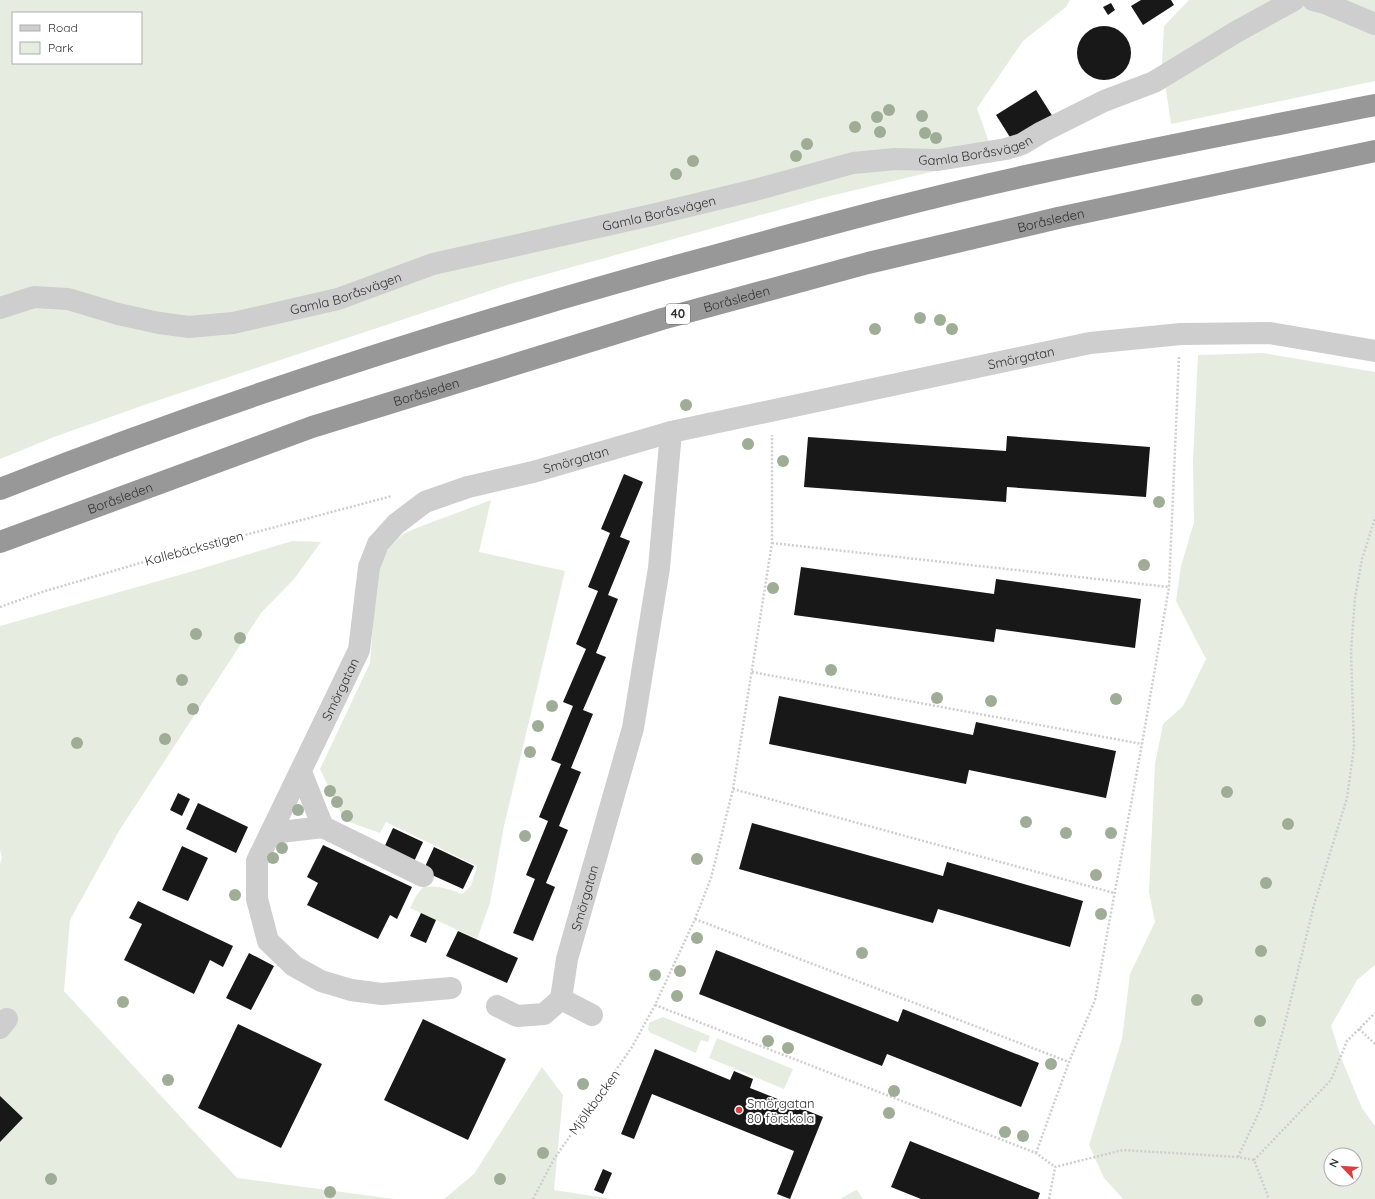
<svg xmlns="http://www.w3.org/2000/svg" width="1375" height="1199" viewBox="0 0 1375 1199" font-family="Quicksand,sans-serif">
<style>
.green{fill:#e6ede0;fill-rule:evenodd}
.building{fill:#181818}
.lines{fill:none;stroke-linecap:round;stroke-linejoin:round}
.path{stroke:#cecece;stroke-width:2.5;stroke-dasharray:2 2;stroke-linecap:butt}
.minor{stroke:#cecece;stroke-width:22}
.highway{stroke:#989898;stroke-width:22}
.tree{fill:#9fad96}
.poi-dot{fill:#da4042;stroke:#fff;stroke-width:1.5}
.labels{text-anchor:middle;stroke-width:4;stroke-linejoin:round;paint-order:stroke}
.shield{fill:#fff;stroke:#6f6f6f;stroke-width:1}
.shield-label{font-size:12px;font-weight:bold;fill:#313131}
.street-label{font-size:13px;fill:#313131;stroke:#fff}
.poi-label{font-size:13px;fill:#313131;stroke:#fff;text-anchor:start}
</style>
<rect width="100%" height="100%" fill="#fff"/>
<path class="green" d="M0 0H1070L1066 7 1023 41 977 108 994 157 826 197 507 285 147 404 54 437 0 459ZM13 13H141V63H13Z
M1189 0H1375V81L1171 124 1162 62 1164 26Z
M1263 353 1375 372V965L1357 980 1331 1026 1342 1060 1362 1108 1375 1126V1199H1123L1104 1178 1089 1145 1122 1039 1130 974 1155 922 1149 892 1155 764 1163 724 1183 706 1206 659 1176 601 1181 566 1194 522 1193 461 1198 355ZM1331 1155H1355V1179H1331Z
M491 500 479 552 565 571 504 826 490 903 477 939 410 908 416 896 423 887C437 885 449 889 462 894L471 886 477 866 386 822 380 833 344 820 320 769 370 663 375 597 379 565 389 548 403 534 419 527Z
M292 541 321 542 294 579 261 613 119 831 70 920 64 991 237 1178 394 1199H0V864L2 857 0 850V626L190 572Z
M663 1017 710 1036 708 1042 701 1040 696 1053 651 1033 648 1030 649 1023Z
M717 1038 793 1069 784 1089 709 1058Z
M542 1067 563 1095 554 1190 612 1199H444L474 1174Z
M857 1190 863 1199H840L856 1190Z"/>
<path class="building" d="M1141 0H1171L1174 5 1143 25 1131 6Z
M1111 3 1115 10 1108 15 1103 7Z
M1077 53a27 27 0 1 1 54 0a27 27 0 1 1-54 0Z
M1036 90 1053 117 1013 142 996 115Z
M1007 436 1150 447 1146 497 1007 487 1006 502 804 487 808 437 1006 451Z
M624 474 643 482 620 537 630 541 608 595 618 599 596 653 606 657 583 710 593 714 571 768 581 772 559 826 568 830 546 883 555 887 533 941 513 933 535 879 526 875 548 821 539 817 561 764 551 760 573 706 563 702 586 649 576 644 598 591 588 587 610 533 601 529Z
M801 567 994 594 996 579 1141 599 1135 648 996 629 994 642 794 615Z
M779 696 973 735 976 722 1116 751 1106 798 969 770 966 784 769 744Z
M178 793 190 799 182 816 170 810Z
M198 803 248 827 236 853 186 829Z
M752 823 943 876 947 862 1083 901 1070 947 938 909 933 923 739 869Z
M393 828 423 842 412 866 382 852Z
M323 845 412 887 397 919 390 915 378 939 307 905 318 883 307 877Z
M182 846 208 858 188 901 162 890Z
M434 847 474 866 463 889 423 871Z
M138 901 233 946 223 967 210 960 194 994 124 960 142 924 129 918Z
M421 913 436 920 426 943 410 936Z
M458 931 518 958 507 983 446 956Z
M716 950 898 1022 903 1009 1039 1063 1021 1107 887 1054 882 1066 699 994Z
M249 953 274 966 251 1010 226 998Z
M423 1019 506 1059 468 1140 384 1100Z
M238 1024 322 1064 281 1148 198 1108Z
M655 1049 730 1080 734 1071 753 1079 750 1088 823 1117 790 1199 777 1194 794 1151 652 1094 634 1139 621 1134Z
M0 1096 23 1118 0 1142Z
M910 1141 1040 1193 1038 1199H921L891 1187Z
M603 1169 612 1173 603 1194 594 1190Z"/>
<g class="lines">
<path class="path" d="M772 543 1169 587
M0 607 42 592 147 561 392 496
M752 672 1142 744
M733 789 1114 893
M695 919 1069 1062
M655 1005 1036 1153 1055 1167
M1359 1029 1375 1044
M1036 1153 1069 1062 1095 1000 1142 744 1169 587 1179 357
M1238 1157 1261 1108 1284 1027 1314 905 1347 798 1354 747 1351 651 1355 598 1362 559 1375 518
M1254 1160 1331 1080 1347 1041 1375 1013
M533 1199 554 1159 632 1047 655 1005 695 919 711 878 733 789 772 543V435
M1049 1199 1055 1167 1123 1150 1238 1157 1254 1160 1269 1199"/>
<g class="minor">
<path d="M1313 0 1325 3 1375 24"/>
<path id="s1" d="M0 308 34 297 68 299 118 314 159 323 189 327 233 323 338 299 433 264 656 214 755 190 853 163 895 159 938 160 1006 149 1022 144 1042 132 1104 101 1154 82 1236 32 1294 0"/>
<path d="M323 827 423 876"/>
<path d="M272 833 323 827 301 772"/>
<path id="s2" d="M451 988 382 994 351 990 321 981 294 966 268 941 257 899V861L359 650 369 567 378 544 396 524 425 502 468 487 533 472 671 432 1090 343 1181 334 1270 333 1375 351"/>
<path d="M497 1006 517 1016 544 1014 561 999"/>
<path id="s3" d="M592 1015 561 999 567 959 633 728 659 568 671 432"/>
<path d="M0 1028 7 1019"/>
</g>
<g class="highway">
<path d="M0 489C236 396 479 319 724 253 830 224 936 195 1044 172 1154 148 1265 127 1375 105"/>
<path id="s4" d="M0 542 312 427 662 319 868 263 1058 218 1375 151"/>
</g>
</g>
<g class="tree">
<circle cx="889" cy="110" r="6"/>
<circle cx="922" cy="116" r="6"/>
<circle cx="877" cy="117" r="6"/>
<circle cx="855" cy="127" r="6"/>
<circle cx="880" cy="132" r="6"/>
<circle cx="925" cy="133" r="6"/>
<circle cx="936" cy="138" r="6"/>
<circle cx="807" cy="144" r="6"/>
<circle cx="796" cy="156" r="6"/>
<circle cx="693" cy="161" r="6"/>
<circle cx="676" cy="174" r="6"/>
<circle cx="920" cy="318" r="6"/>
<circle cx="940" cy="320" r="6"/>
<circle cx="875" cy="329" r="6"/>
<circle cx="952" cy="329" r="6"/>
<circle cx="686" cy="405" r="6"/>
<circle cx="748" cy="444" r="6"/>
<circle cx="783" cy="461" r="6"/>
<circle cx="1159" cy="502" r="6"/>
<circle cx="1144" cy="565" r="6"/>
<circle cx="773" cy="588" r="6"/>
<circle cx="196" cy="634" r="6"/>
<circle cx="240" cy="638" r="6"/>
<circle cx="831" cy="670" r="6"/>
<circle cx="182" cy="680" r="6"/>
<circle cx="937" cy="698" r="6"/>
<circle cx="1116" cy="699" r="6"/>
<circle cx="991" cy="701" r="6"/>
<circle cx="552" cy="706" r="6"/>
<circle cx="193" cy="709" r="6"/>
<circle cx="538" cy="726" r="6"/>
<circle cx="165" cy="739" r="6"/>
<circle cx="77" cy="743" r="6"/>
<circle cx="530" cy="752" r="6"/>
<circle cx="330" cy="791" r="6"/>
<circle cx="1227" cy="792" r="6"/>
<circle cx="337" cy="802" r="6"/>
<circle cx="298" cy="810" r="6"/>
<circle cx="347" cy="816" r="6"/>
<circle cx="1026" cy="822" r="6"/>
<circle cx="1288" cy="824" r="6"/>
<circle cx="1066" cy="833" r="6"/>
<circle cx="1111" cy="833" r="6"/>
<circle cx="525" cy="836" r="6"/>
<circle cx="282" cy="848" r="6"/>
<circle cx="273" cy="858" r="6"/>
<circle cx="697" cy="859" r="6"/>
<circle cx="1096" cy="875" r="6"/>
<circle cx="1266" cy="883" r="6"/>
<circle cx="235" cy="895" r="6"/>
<circle cx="1101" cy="914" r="6"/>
<circle cx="697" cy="938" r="6"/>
<circle cx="1261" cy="951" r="6"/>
<circle cx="862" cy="953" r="6"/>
<circle cx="680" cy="971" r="6"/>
<circle cx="655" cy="975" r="6"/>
<circle cx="677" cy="996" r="6"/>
<circle cx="1197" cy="1000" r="6"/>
<circle cx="123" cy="1002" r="6"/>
<circle cx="1260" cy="1021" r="6"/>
<circle cx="768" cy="1041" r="6"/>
<circle cx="788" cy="1048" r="6"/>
<circle cx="1051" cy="1064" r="6"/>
<circle cx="168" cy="1080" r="6"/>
<circle cx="583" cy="1084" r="6"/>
<circle cx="894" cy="1091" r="6"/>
<circle cx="889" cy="1113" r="6"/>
<circle cx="1005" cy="1132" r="6"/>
<circle cx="1023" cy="1136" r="6"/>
<circle cx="543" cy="1153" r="6"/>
<circle cx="51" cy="1179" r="6"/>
<circle cx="500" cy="1179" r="6"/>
<circle cx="330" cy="1192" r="6"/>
</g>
<circle class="poi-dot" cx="739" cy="1110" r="4"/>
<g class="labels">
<rect class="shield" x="666" y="304" width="24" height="20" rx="3"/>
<g class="shield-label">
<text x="678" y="318">40</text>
</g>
<g class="street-label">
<text dy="5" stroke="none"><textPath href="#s1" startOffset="1003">Gamla Boråsvägen</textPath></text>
<text dy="5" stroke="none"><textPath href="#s1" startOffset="679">Gamla Boråsvägen</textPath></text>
<text dy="5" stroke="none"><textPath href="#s4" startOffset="1100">Boråsleden</textPath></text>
<text dy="5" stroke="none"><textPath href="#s1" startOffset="355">Gamla Boråsvägen</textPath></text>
<text dy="5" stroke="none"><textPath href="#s4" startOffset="776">Boråsleden</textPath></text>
<text dy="5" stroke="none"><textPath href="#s2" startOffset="1300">Smörgatan</textPath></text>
<text dy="5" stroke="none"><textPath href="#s4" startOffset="452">Boråsleden</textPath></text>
<text dy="5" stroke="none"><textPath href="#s2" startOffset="843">Smörgatan</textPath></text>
<text dy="5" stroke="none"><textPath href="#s4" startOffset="128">Boråsleden</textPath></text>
<text transform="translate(194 548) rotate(-15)" y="5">Kallebäcksstigen</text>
<text dy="5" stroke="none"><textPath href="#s2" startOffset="471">Smörgatan</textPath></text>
<text dy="5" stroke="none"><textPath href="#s3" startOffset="139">Smörgatan</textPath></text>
<text transform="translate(594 1102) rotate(-54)" y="5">Mjölkbacken</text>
</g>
<g class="poi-label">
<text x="747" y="1108">Smörgatan<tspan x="747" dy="15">80 förskola</tspan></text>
</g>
</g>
<rect x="12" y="12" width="130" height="52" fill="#ffffff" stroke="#adadad"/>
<rect x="20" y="25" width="20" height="6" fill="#cecece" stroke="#adadad"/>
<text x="48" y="32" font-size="12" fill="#313131">Road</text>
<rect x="20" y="42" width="20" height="12" fill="#e6ede0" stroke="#adadad"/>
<text x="48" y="52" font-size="12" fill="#313131">Park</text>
<g transform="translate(1343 1167) rotate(295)"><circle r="19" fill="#ffffff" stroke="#adadad"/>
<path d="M0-3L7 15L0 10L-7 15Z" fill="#da4042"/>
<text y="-6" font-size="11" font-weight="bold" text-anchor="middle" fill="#313131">N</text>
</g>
</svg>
